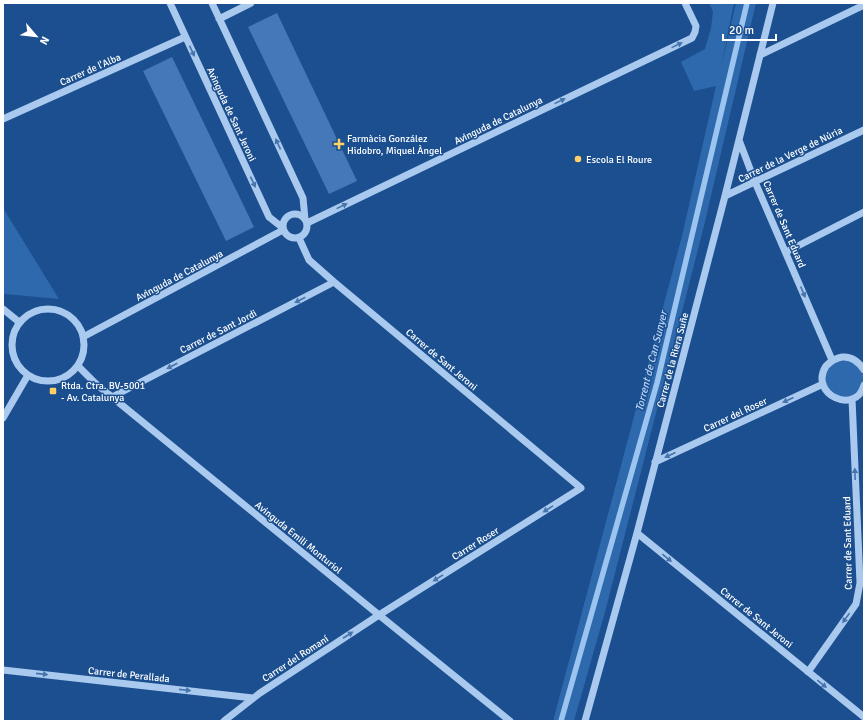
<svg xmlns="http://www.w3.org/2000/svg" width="867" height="724" viewBox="0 0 867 724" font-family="Signika,sans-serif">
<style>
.green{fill:#2e69ad}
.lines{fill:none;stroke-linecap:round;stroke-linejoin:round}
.stream{stroke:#9cc4f0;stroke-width:5.5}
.building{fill:#4478b7}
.minor{stroke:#a9c9ee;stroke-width:7}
.oneway{fill:#4674ac}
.poi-dot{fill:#ffd166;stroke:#1b4f8f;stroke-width:1.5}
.labels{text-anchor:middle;stroke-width:3;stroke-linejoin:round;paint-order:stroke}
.street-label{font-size:10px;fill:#fff;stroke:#1b4f8f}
.poi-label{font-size:10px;fill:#fff;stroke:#1b4f8f;text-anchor:start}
.water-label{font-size:11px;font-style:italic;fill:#b5d3f5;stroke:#1b4f8f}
</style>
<rect width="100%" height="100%" fill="#1b4f8f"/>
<path class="green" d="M709 3H734L721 67 736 3H756L704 226 605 612 574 721H553L682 236 716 86 694 91 681 62 705 49 711 28 713 12Z
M3 208 59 299 5 294 3 293Z
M847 357 864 369V386L847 400 826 391 823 372 827 365Z"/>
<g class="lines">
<path class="stream" d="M561 721 657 383 747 3"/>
</g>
<path class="building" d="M277 13 357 181 329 194 248 27Z
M172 57 254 227 226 241 143 71Z"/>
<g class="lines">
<path class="minor" d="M170 3 269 217 283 228
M212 3 303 198 305 219
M219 19 251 3
M760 55 864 5
M3 119 185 37
M739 140 755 182 832 360
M725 196 864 130
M283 226a12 12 0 1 1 24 0a12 12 0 1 1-24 0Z
M307 223 692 38 695 32 696 26 685 3
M786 252 864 212
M12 345a36 36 0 1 1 72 0a36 36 0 1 1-72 0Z
M3 309 19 322
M83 337 283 230
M78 366 95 383 112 397 379 615 510 721
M864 370C859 362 852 356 842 357 836 358 830 362 826 366 808 394 856 416 864 385
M112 397 334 282
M3 418 28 375
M655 462 823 384
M637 533 864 717
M3 670 253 698
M808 672 856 604 860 583 852 399
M224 721 260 693 379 615 581 488 334 282 309 260 299 238
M585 721 637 533 725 196 773 3"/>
</g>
<defs><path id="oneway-solid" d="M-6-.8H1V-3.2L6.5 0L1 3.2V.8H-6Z"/></defs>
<g class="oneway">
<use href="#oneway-solid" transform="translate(677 45) rotate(-26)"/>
<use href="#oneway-solid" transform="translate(192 51) rotate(65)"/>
<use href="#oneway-solid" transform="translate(560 101) rotate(-26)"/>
<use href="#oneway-solid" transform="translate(278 144) rotate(-115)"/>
<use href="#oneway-solid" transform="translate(253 182) rotate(65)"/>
<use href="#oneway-solid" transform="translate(342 206) rotate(-26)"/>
<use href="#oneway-solid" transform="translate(803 292) rotate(67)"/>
<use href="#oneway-solid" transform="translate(300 300) rotate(153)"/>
<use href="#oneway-solid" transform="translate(172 366) rotate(153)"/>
<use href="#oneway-solid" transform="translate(788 400) rotate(155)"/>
<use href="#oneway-solid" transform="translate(670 455) rotate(155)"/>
<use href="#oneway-solid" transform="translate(855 474) rotate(-92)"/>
<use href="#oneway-solid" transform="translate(548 509) rotate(148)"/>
<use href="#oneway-solid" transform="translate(667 558) rotate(39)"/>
<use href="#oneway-solid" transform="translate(438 578) rotate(148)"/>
<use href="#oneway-solid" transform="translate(846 618) rotate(126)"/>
<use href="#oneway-solid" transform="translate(348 635) rotate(-33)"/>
<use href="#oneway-solid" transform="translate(42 674) rotate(6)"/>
<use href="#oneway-solid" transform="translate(822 684) rotate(39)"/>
<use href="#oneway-solid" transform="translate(185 690) rotate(6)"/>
</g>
<g class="poi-dot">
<path d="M337 138h4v4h4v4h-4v4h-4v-4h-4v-4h4z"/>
<circle cx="578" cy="159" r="4"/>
<rect x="49" y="387" width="8" height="8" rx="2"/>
</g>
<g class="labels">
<g class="street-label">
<text transform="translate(90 69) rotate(-24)" y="4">Carrer de l'Alba</text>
<text transform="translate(232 114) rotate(65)" y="4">Avinguda de Sant Jeroni</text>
<text transform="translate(498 120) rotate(-26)" y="4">Avinguda de Catalunya</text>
<text transform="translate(790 154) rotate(-26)" y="4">Carrer de la Verge de Núria</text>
<text transform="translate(785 224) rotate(67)" y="4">Carrer de Sant Eduard</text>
<text transform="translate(179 275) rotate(-28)" y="4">Avinguda de Catalunya</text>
<text transform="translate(218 331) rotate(-27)" y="4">Carrer de Sant Jordi</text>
<text transform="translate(442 359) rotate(40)" y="4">Carrer de Sant Jeroni</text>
<text transform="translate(672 360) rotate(-75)" y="4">Carrer de la Riera Suñe</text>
<text transform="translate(735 414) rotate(-25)" y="4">Carrer del Roser</text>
<text transform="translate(299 537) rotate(39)" y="4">Avinguda Emili Monturiol</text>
<text transform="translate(475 543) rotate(-32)" y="4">Carrer Roser</text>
<text transform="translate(847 543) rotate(-91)" y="4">Carrer de Sant Eduard</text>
<text transform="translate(757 617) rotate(39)" y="4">Carrer de Sant Jeroni</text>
<text transform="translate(295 658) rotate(-33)" y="4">Carrer del Romaní</text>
<text transform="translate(129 674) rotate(6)" y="4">Carrer de Perallada</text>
</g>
<g class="poi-label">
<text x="347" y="142">Farmàcia González<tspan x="347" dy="12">Hidobro, Miquel Àngel</tspan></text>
<text x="586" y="163">Escola El Roure</text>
<text x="61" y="389">Rtda. Ctra. BV-5001<tspan x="61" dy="12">- Av. Catalunya</tspan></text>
</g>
<g class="water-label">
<text transform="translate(651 361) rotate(-76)" y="4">Torrent de Can Sunyer</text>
</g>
</g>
<rect width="867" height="724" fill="none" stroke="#ffffff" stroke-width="8"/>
<g transform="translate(36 36) rotate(118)" stroke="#1b4f8f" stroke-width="3" paint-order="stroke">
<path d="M0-3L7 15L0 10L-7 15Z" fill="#ffffff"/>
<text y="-6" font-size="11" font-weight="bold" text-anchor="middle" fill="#ffffff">N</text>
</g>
<path d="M723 34v6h53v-6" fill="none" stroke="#ffffff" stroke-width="2"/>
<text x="729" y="34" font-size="12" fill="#ffffff" stroke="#1b4f8f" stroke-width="3" paint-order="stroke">20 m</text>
</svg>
